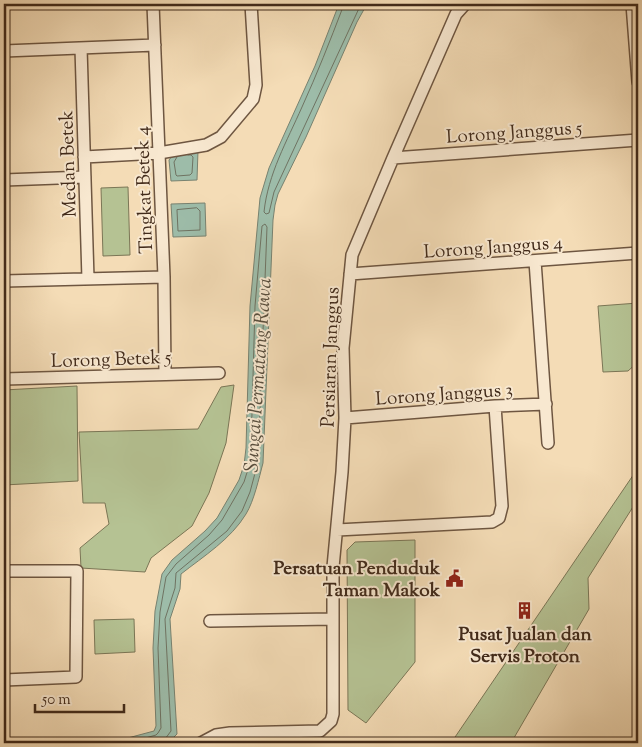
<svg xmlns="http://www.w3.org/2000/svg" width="642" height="747" viewBox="0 0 642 747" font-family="'Sorts Mill Goudy',serif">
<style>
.green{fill:#b5c293;stroke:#7b7656}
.water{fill:#9dbca9;stroke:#788270}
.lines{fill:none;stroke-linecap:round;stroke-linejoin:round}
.shore{stroke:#6f7362;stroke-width:1}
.minor-casing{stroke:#6e5641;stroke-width:14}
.minor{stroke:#f8e8d0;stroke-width:11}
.labels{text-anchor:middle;stroke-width:4;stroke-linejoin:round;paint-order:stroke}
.street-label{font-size:19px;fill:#412a1a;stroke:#f8e8d0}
.poi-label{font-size:19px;font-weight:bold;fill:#412a1a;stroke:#f8e8d0;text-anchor:end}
.water-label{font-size:20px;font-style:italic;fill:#584e3e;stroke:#f8e8d0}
</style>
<rect width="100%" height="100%" fill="#f4dcb6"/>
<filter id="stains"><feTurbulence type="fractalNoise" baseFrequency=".004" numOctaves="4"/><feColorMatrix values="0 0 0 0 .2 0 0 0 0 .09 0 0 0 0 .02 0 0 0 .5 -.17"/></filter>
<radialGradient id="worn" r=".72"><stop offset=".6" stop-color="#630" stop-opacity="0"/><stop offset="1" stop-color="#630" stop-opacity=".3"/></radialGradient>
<path class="green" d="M128 187 130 255 103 256 101 188Z
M638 303V362L628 371 603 372 598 306Z
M234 385 226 443 209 493 192 526 151 558 145 572 81 568 80 548 109 524 105 503H83L79 432 198 429 221 387Z
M77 386 78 481 4 485V390Z
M638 468V499L588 578 589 609 511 743H451Z
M415 540V662L366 723 348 710 347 550 355 542Z
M134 619 135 652 95 654 94 620Z"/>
<path class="water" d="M339 4H367L357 22 306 137 278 194 275 205 273 220 263 463C259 478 254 501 246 514 231 539 204 556 181 574L180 589 170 619 177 734 168 743H109L154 731 156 726 153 648 155 611 162 574 172 560 205 531 217 518 239 480 244 465 246 448 250 306 260 198 269 168 315 66Z
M198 150 197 180 171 181 169 160 176 151Z
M205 203 206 236 173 237 171 204Z"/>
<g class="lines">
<path class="shore" d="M344 4 343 7C330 41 317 74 302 107 287 141 268 174 264 212L266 214 269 213 274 192 361 4
M177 157 174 162 176 175 177 176 190 175 192 173 193 157 191 155H188
M197 208 200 211V230L178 231 177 210Z
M128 743 156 735 158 733 161 728 158 648 160 612 166 577 176 564 209 535 222 520 244 482 249 466 251 448 255 306 262 226 265 224 267 227 258 462 250 492 242 511 227 531 176 573 175 588 165 619 171 731 165 739V743"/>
<defs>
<path id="minor" d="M153 4 164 277 165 374
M632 4 638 82
M81 48 88 279
M4 51 155 45
M84 157 159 153 206 145 221 137 253 99 256 85 251 4
M393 158 638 140
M4 180 85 177
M535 261 548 443
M350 274 638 253
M4 281 164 277
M4 379 219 373
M345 418 495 406 546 404
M337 530 492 522 499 518 502 506 495 406
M4 571H77L76 677 4 680
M210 621 333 619
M201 743 216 735 230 733 320 731 331 721 333 714V567L342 472 345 418 343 348 352 255 393 158 456 14 465 4"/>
</defs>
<use href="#minor" class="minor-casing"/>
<use href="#minor" class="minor"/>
</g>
<defs>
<symbol id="civic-bare" viewBox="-9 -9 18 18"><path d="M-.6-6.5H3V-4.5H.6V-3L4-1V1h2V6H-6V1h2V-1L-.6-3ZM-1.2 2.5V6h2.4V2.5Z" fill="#8f2418" stroke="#f8e8d0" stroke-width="2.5" paint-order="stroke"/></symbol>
<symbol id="building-bare" viewBox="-9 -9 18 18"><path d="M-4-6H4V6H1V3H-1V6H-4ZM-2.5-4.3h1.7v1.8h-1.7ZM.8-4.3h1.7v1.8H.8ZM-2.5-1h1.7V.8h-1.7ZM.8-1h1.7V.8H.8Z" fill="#8f2418" stroke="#f8e8d0" stroke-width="2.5" paint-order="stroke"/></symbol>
</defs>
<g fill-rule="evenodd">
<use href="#civic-bare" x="442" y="566" width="25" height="25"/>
<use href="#building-bare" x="512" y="598" width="25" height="25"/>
</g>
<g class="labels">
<g class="street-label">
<text transform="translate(514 131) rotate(-4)" y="7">Lorong Janggus 5</text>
<text transform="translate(67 164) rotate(-92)" y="7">Medan Betek</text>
<text transform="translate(143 190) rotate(-92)" y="7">Tingkat Betek 4</text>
<text transform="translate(493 246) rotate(-4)" y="7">Lorong Janggus 4</text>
<text transform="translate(329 357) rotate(-88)" y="7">Persiaran Janggus</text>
<text transform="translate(111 358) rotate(-2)" y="7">Lorong Betek 5</text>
<text transform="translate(444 393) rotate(-4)" y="7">Lorong Janggus 3</text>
</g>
<g class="poi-label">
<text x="440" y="574">Persatuan Penduduk<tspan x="440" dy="22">Taman Makok</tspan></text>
<text x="525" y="640" text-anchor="middle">Pusat Jualan dan<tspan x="525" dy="22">Servis Proton</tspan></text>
</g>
<g class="water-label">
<text transform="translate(257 375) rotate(-86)" y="7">Sungai Permatang Rawa</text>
</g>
</g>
<rect width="642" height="747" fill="none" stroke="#f4dcb6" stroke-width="20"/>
<rect x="5" y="5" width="632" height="737" fill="none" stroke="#412a1a" stroke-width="2.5"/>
<rect x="10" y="10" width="622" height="727" fill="none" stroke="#412a1a"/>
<path d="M35 704v8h89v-8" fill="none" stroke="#412a1a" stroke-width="2.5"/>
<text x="42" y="704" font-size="15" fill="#412a1a" stroke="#f8e8d0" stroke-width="4" paint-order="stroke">50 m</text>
<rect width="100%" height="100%" filter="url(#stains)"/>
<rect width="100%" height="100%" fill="url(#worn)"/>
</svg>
